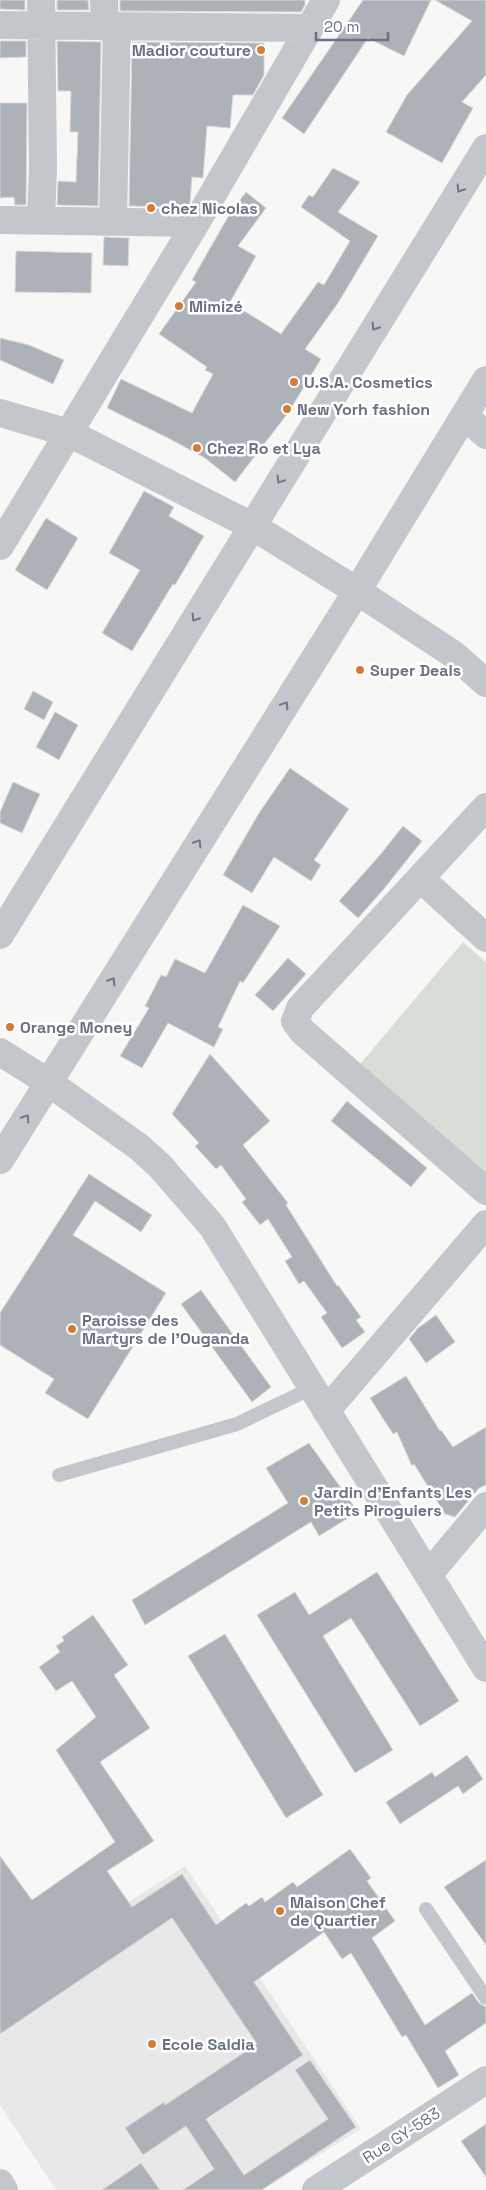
<svg xmlns="http://www.w3.org/2000/svg" width="486" height="2190" viewBox="0 0 486 2190" font-family="'Space Grotesk',sans-serif">
<style>
.built{fill:#e8e8e8}
.green{fill:#d8ded6}
.building{fill:#adb2b8;stroke:#d8d9d7}
.lines{fill:none;stroke-linecap:round;stroke-linejoin:round}
.service{stroke:#c3c6ca;stroke-width:14}
.minor{stroke:#c3c6ca;stroke-width:28}
.tertiary{stroke:#c3c6ca;stroke-width:28}
.oneway{stroke:#6e7687}
.poi-dot{fill:#d37d39;stroke:#fff;stroke-width:2}
.labels{text-anchor:middle;stroke-width:5;stroke-linejoin:round;paint-order:stroke}
.poi-label{font-size:16px;font-weight:bold;fill:#697283;stroke:#fff;text-anchor:start}
.street-label{font-size:16px;fill:#697283;stroke:#fff}
</style>
<rect width="100%" height="100%" fill="#f7f7f5"/>
<path class="built" d="M185 1866 361 2129 262 2190H56L0 2105V1984Z"/>
<path class="green" d="M463 942 486 962V1181L355 1070Z"/>
<path class="building" d="M0 0H25V10L0 9Z
M57 0H88L89 10H57Z
M120 0H305V5L301 12 120 11Z
M363 0H431L404 56 368 38 304 134 282 118Z
M435 0H486V75L462 102 473 108 442 163 386 132 407 95 472 21Z
M0 41H26V57L0 58Z
M57 41 101 42 98 206 57 205 58 181 76 182 78 132H70L71 91H58Z
M132 42 264 43V75L253 95H233L230 128 207 126 203 178 192 177 190 203 187 207 129 206Z
M0 103H27L26 205H15L14 197 0 198Z
M333 168 360 182 338 212 378 236 338 303 305 349 321 359 288 413 235 482 205 458 168 438 107 408 121 379 192 413 213 374 205 370 207 367 159 334 196 282 192 280 229 215 246 192 266 208 238 246 256 256 230 302 281 334 318 282 324 285 350 241 301 207 309 195 313 197Z
M104 237 129 238 128 266 103 265Z
M16 251 92 253 91 293 15 292Z
M0 338 29 345 64 360 53 384 0 360Z
M144 491 174 507 169 516 204 536 175 585 173 584 132 651 102 633 140 570 109 553Z
M46 518 78 538 47 590 15 570Z
M33 691 53 702 44 720 24 709Z
M55 712 78 725 59 760 36 747Z
M290 768 349 809 314 860 321 865 311 881 274 857 252 893 223 875 259 813Z
M13 782 40 794 22 833 0 823V812Z
M403 826 422 841 383 890 358 918 339 901 380 855Z
M243 905 280 926 243 983 240 981 218 1027 223 1029 214 1047 168 1023 142 1068 120 1056 149 1008 145 1006 161 975 166 977 175 959 205 973Z
M288 958 306 974 273 1011 255 995Z
M210 1054 270 1121 243 1145 288 1203 286 1205 337 1286 338 1285 361 1317 356 1320 365 1332 342 1348 321 1317 327 1313 304 1281 299 1284 285 1261 292 1257 268 1219 260 1225 242 1202 246 1199 221 1165 216 1169 195 1146 199 1143 172 1114Z
M347 1101 427 1168 411 1187 331 1121Z
M89 1174 152 1215 141 1232 95 1201 73 1235 166 1293 88 1419 45 1393 54 1379 0 1345V1313Z
M201 1290 271 1387 252 1402 181 1304Z
M436 1315 455 1342 426 1363 409 1339 418 1328Z
M406 1376 440 1431 441 1430 453 1447 486 1427V1485L479 1488 455 1517 445 1514 414 1464 412 1466 397 1432 393 1434 370 1398Z
M309 1443 358 1512 319 1536 311 1522 145 1625 132 1600 288 1503 266 1468Z
M377 1572 459 1701 420 1726 351 1618 323 1636 393 1750 355 1773 257 1615 295 1592 309 1615Z
M93 1615 128 1665 114 1675 150 1728 100 1762 154 1841 107 1871 132 1907 182 1874 216 1925 246 1903 249 1906 262 1897 265 1902 293 1882 297 1887 350 1849 371 1878 367 1881 395 1921 372 1938 425 2025 472 1993 479 2003 486 2007V2023L445 2051 459 2075 438 2088 406 2035 402 2037 351 1953 342 1959 324 1932 254 1982 303 2055 206 2119 244 2175 328 2119 295 2070 310 2060 356 2127 262 2190H183L214 2169 186 2126 143 2155 125 2128 164 2102 165 2105 257 2044 172 1918 0 2034V1856L32 1900 115 1842 56 1750 96 1717 72 1681 56 1691 39 1667 60 1652 56 1646 64 1641 62 1637Z
M225 1634 323 1795 286 1818 188 1656Z
M467 1755 483 1779 463 1794 458 1786 400 1824 386 1802 432 1772 435 1777Z
M486 1860V1945L444 1887Z
M486 2124V2177L461 2141Z
M141 2163 160 2190H102Z"/>
<g class="lines">
<path class="service" d="M59 1475 237 1424 312 1388
M426 1909 486 1998"/>
<path class="minor" d="M41 0 43 167 41 220
M104 0 105 27
M0 25 309 28
M0 220 196 223
M113 220 117 26
M0 413 69 433 252 526 357 591 453 654 486 683
M464 416 486 435
M0 546 196 223 326 0
M486 807 300 1008 295 1021 302 1031 486 1191
M421 879 486 938
M0 1052 48 1082 139 1147 160 1166 212 1226 486 1668
M326 1411 486 1224
M428 1575 486 1506
M0 2183 4 2190
M316 2190 486 2080"/>
<path class="tertiary" d="M0 935 486 148
M0 1160 357 591 486 380"/>
</g>
<defs><path id="oneway-chevron" d="M-2-3.5L2.5 0L-2 3.5" fill="none" stroke-width="1.6" stroke-linecap="round" stroke-linejoin="round" transform="scale(1.25)"/></defs>
<g class="oneway">
<use href="#oneway-chevron" transform="translate(460 189) rotate(122)"/>
<use href="#oneway-chevron" transform="translate(375 327) rotate(122)"/>
<use href="#oneway-chevron" transform="translate(280 480) rotate(122)"/>
<use href="#oneway-chevron" transform="translate(195 618) rotate(122)"/>
<use href="#oneway-chevron" transform="translate(285 705) rotate(-58)"/>
<use href="#oneway-chevron" transform="translate(198 843) rotate(-58)"/>
<use href="#oneway-chevron" transform="translate(112 981) rotate(-58)"/>
<use href="#oneway-chevron" transform="translate(26 1118) rotate(-58)"/>
</g>
<g class="poi-dot">
<circle cx="261" cy="50" r="5"/>
<circle cx="151" cy="208" r="5"/>
<circle cx="179" cy="306" r="5"/>
<circle cx="294" cy="382" r="5"/>
<circle cx="287" cy="409" r="5"/>
<circle cx="197" cy="448" r="5"/>
<circle cx="360" cy="670" r="5"/>
<circle cx="10" cy="1027" r="5"/>
<circle cx="72" cy="1329" r="5"/>
<circle cx="304" cy="1501" r="5"/>
<circle cx="280" cy="1911" r="5"/>
<circle cx="152" cy="2044" r="5"/>
</g>
<g class="labels">
<g class="poi-label">
<text x="251" y="56" text-anchor="end">Madior couture</text>
<text x="161" y="214">chez Nicolas</text>
<text x="189" y="312">Mimizé</text>
<text x="304" y="388">U.S.A. Cosmetics</text>
<text x="297" y="415">New Yorh fashion</text>
<text x="207" y="454">Chez Ro et Lya</text>
<text x="370" y="676">Super Deals</text>
<text x="20" y="1033">Orange Money</text>
<text x="82" y="1326">Paroisse des<tspan x="82" dy="18">Martyrs de l'Ouganda</tspan></text>
<text x="314" y="1498">Jardin d'Enfants Les<tspan x="314" dy="18">Petits Piroguiers</tspan></text>
<text x="290" y="1908">Maison Chef<tspan x="290" dy="18">de Quartier</tspan></text>
<text x="162" y="2050">Ecole Saldia</text>
</g>
<g class="street-label">
<text transform="translate(401 2135) rotate(-33)" y="6">Rue GY-583</text>
</g>
</g>
<path d="M316 32v8h72v-8" fill="none" stroke="#697283" stroke-width="2.5"/>
<text x="324" y="32" font-size="15" fill="#697283" stroke="#ffffff" stroke-width="4" paint-order="stroke">20 m</text>
</svg>
